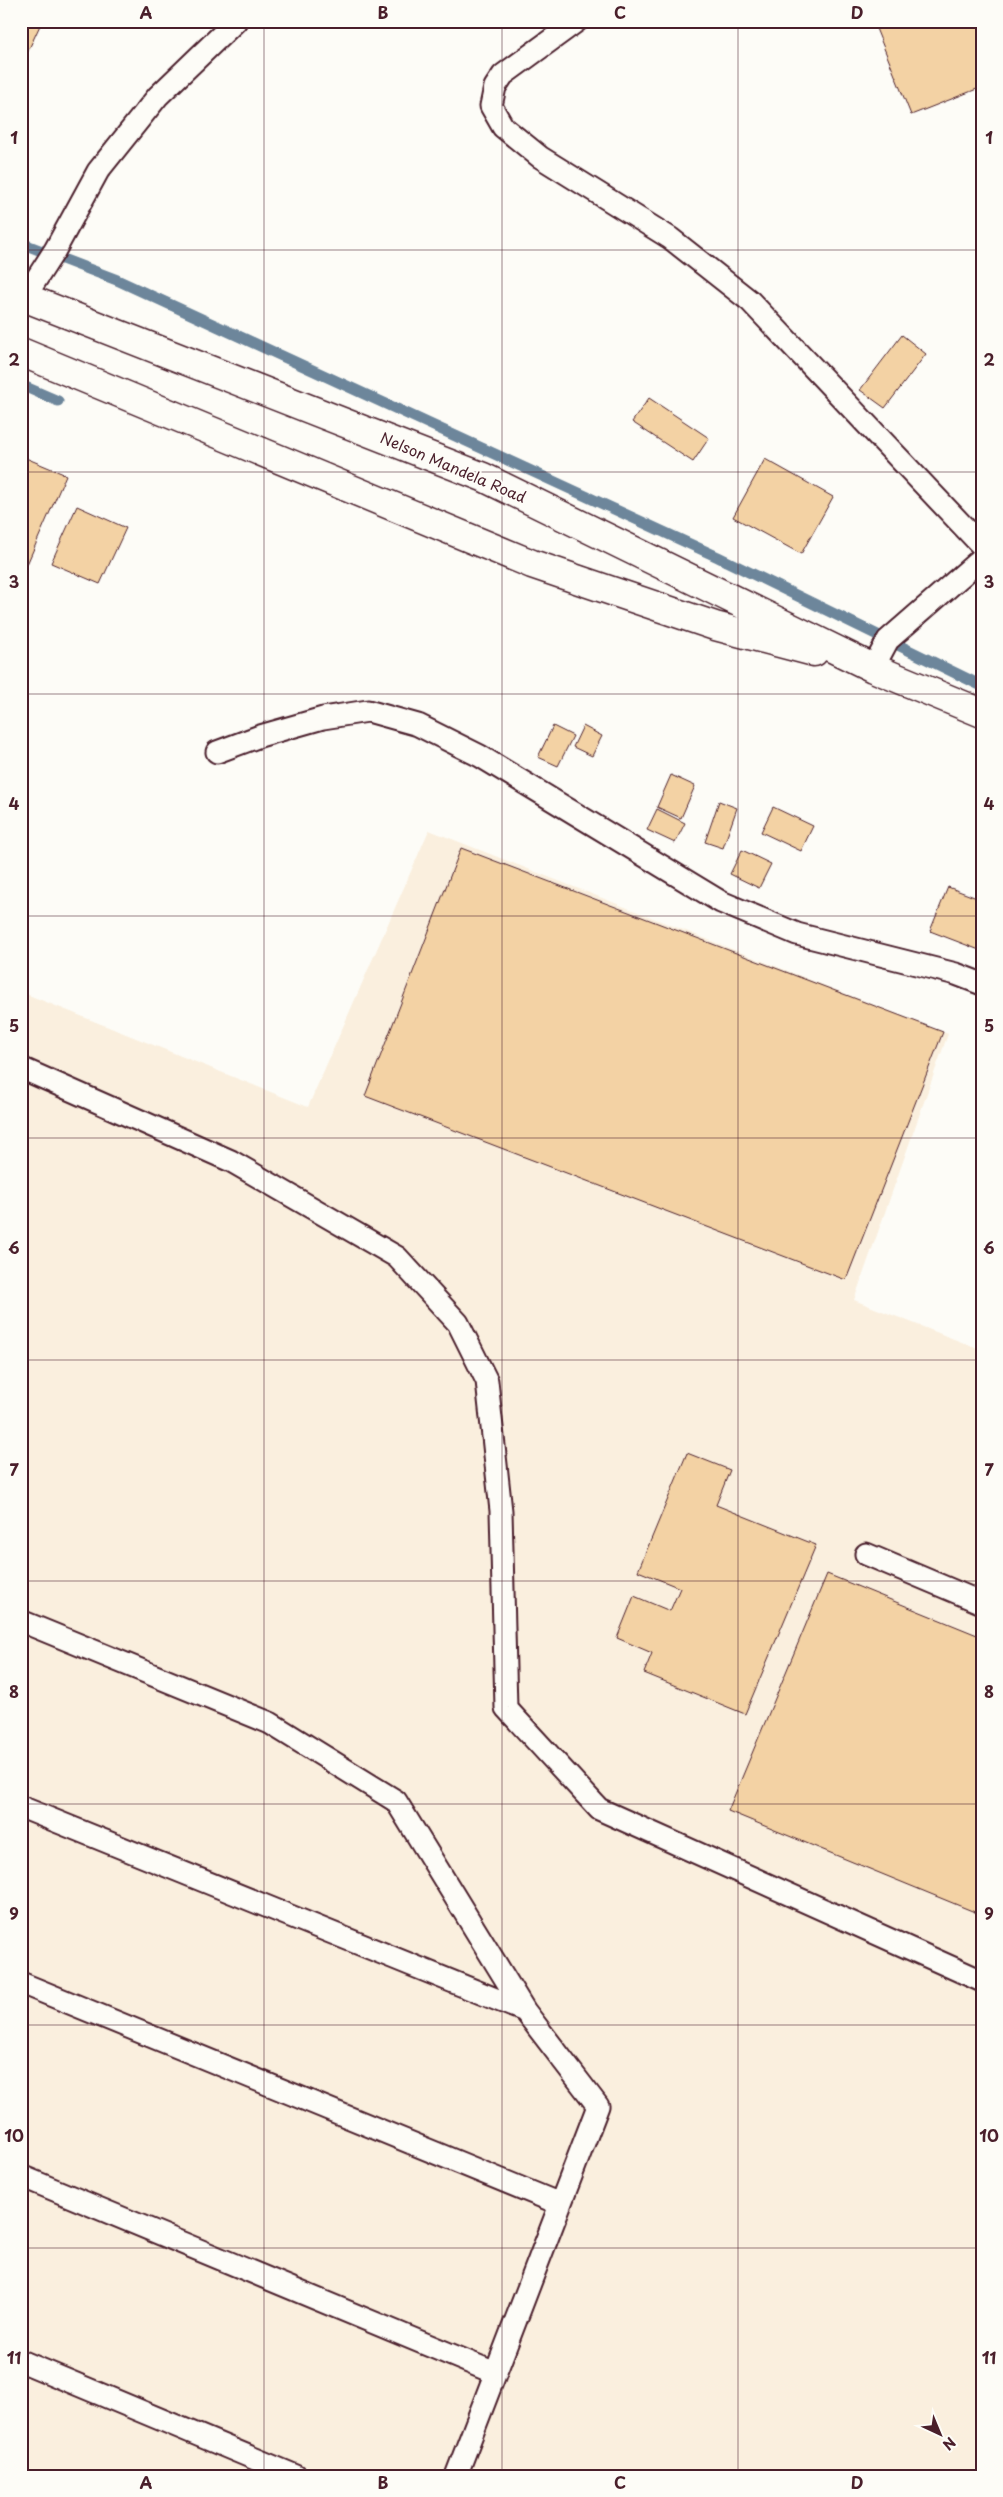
<svg xmlns="http://www.w3.org/2000/svg" width="1003" height="2497" viewBox="0 0 1003 2497" font-family="'Playpen Sans',sans-serif">
<style>
.built{fill:#faefde}
.lines{fill:none;stroke-linecap:round;stroke-linejoin:round}
.stream{stroke:#6d869b;stroke-width:11}
.building{fill:#f3d2a4;stroke:#4a1f2b}
.service-casing{stroke:#4a1f2b;stroke-width:25}
.secondary-casing{stroke:#4a1f2b;stroke-width:31}
.service{stroke:#fdfcf7;stroke-width:21}
.secondary{stroke:#fdfcf7;stroke-width:28}
.grid{fill:none;stroke:#4a1f2b;stroke-width:1;stroke-opacity:0.55}
.labels{text-anchor:middle;stroke-width:4;stroke-linejoin:round;paint-order:stroke}
.street-label{font-size:15px;fill:#4a1f2b;stroke:#fdfcf7}
.neatline{fill:none;stroke:#4a1f2b;stroke-width:2}
.grid-label{font-size:16px;text-anchor:middle;font-weight:bold;fill:#4a1f2b}
</style>
<rect width="100%" height="100%" fill="#fdfcf7"/>
<filter id="ink" filterUnits="userSpaceOnUse"><feTurbulence type="fractalNoise" baseFrequency=".02" numOctaves="2"/><feDisplacementMap in="SourceGraphic" scale="10" xChannelSelector="R" yChannelSelector="G"/><feConvolveMatrix kernelMatrix="1 2 1 2 8 2 1 2 1" color-interpolation-filters="sRGB"/></filter>
<g filter="url(#ink)">
<path class="built" d="M429 830 948 1034 854 1300 982 1350V2476H21V992L308 1107Z"/>
<g class="lines">
<path class="stream" d="M21 243 117 280 718 557 982 686
M21 385 58 401"/>
</g>
<path class="building" d="M21 21H42L21 66Z
M873 21H982V87L911 115Z
M902 335 926 354 885 408 860 390Z
M649 398 709 438 693 462 632 422Z
M21 456 66 475 21 578Z
M765 459 833 497 801 554 733 517Z
M77 506 126 528 100 584 51 563Z
M553 726 573 736 558 766 538 757Z
M583 726 602 736 592 756 573 747Z
M671 775 695 786 681 818 657 807Z
M719 801 737 808 723 848 705 842Z
M773 807 813 826 801 851 761 832Z
M657 809 685 823 675 843 647 830Z
M461 848 943 1032 846 1280 365 1096Z
M742 850 771 864 759 888 730 874Z
M948 887 982 900V951L930 931Z
M687 1453 730 1470 716 1505 816 1545 745 1714 644 1673 652 1653 617 1638 634 1596 670 1611 680 1588 638 1571Z
M827 1574 982 1637V1915L728 1811Z"/>
<g class="lines">
<defs>
<path id="service" d="M577 21 503 75 495 87 491 106 503 127 540 157 670 238 750 301 982 546
M21 303 55 250 98 171 158 96 236 21
M873 668 888 640 982 558
M217 752 260 736 323 718 368 711 418 725 480 756 721 902 797 934 956 974 982 984
M21 1068 231 1161 397 1257 458 1323 487 1381 501 1511 506 1708 599 1809 982 1981
M866 1554 982 1603
M21 1621 270 1723 396 1801 525 2011 598 2106 456 2476
M21 1807 525 2011
M21 1983 560 2204
M21 2176 495 2373
M21 2361 296 2476"/>
<path id="secondary" d="M21 296 483 477 873 668 982 713
M21 352 532 564 715 626 814 652"/>
</defs>
<use href="#service" class="service-casing"/>
<use href="#secondary" class="secondary-casing"/>
<use href="#service" class="service"/>
<use href="#secondary" class="secondary"/>
</g>
</g>
<path class="grid" d="M264 21V2476M502 21V2476M738 21V2476M21 250H982M21 472H982M21 694H982M21 916H982M21 1138H982M21 1360H982M21 1581H982M21 1804H982M21 2025H982M21 2248H982"/>
<g class="labels">
<g class="street-label">
<text transform="translate(453 468) rotate(23)" y="5">Nelson Mandela Road</text>
</g>
</g>
<rect width="1003" height="2497" fill="none" stroke="#fdfcf7" stroke-width="55"/>
<g transform="translate(940 2434) rotate(136)" stroke="#fdfcf7" stroke-width="4" paint-order="stroke">
<path d="M0-4L9 19L0 12L-9 19Z" fill="#4a1f2b"/>
<text y="-8" font-size="14" font-weight="bold" text-anchor="middle" fill="#4a1f2b">N</text>
</g>
<rect x="28" y="28" width="948" height="2442" class="neatline"/>
<g class="grid-label">
<text x="146" y="19">A</text>
<text x="383" y="19">B</text>
<text x="620" y="19">C</text>
<text x="857" y="19">D</text>
<text x="14" y="144">1</text>
<text x="989" y="144">1</text>
<text x="14" y="366">2</text>
<text x="989" y="366">2</text>
<text x="14" y="588">3</text>
<text x="989" y="588">3</text>
<text x="14" y="810">4</text>
<text x="989" y="810">4</text>
<text x="14" y="1032">5</text>
<text x="989" y="1032">5</text>
<text x="14" y="1254">6</text>
<text x="989" y="1254">6</text>
<text x="14" y="1476">7</text>
<text x="989" y="1476">7</text>
<text x="14" y="1698">8</text>
<text x="989" y="1698">8</text>
<text x="14" y="1920">9</text>
<text x="989" y="1920">9</text>
<text x="14" y="2142">10</text>
<text x="989" y="2142">10</text>
<text x="14" y="2364">11</text>
<text x="989" y="2364">11</text>
<text x="146" y="2489">A</text>
<text x="383" y="2489">B</text>
<text x="620" y="2489">C</text>
<text x="857" y="2489">D</text>
</g>
</svg>
